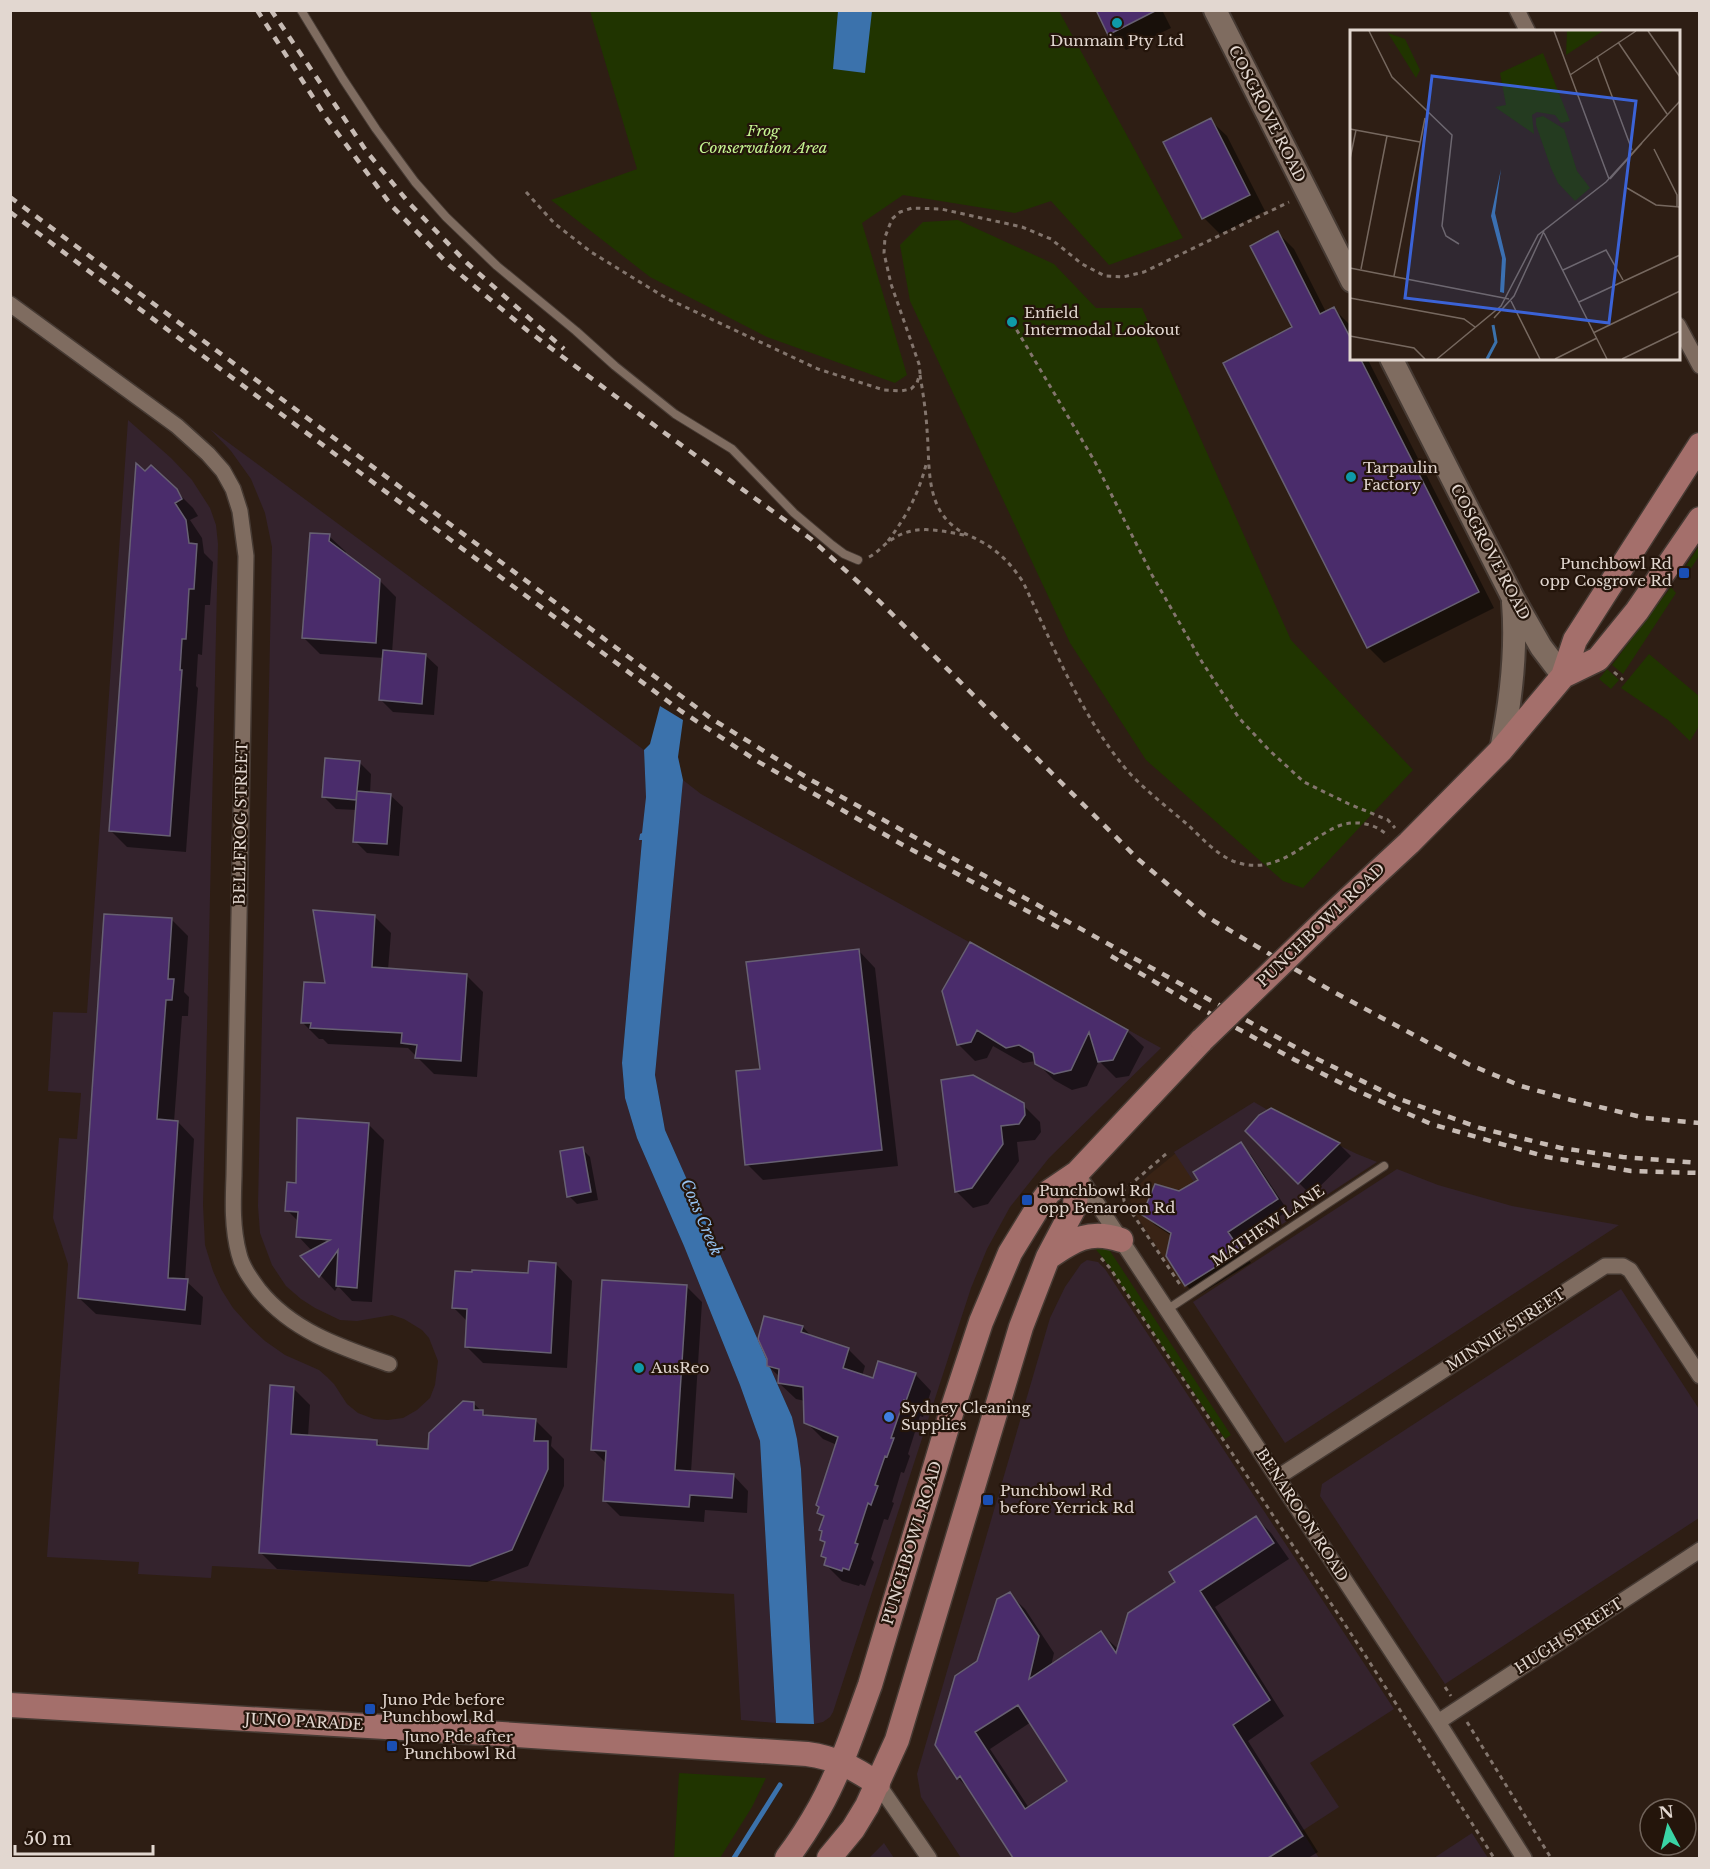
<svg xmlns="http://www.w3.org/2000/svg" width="1710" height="1869" viewBox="0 0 1710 1869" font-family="'Libre Baskerville',serif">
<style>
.built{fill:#392315}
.industrial{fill:#34232d}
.green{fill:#203400}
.water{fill:#3b72ac}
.shadow{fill:#0007;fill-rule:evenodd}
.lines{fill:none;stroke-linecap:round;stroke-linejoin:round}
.stream{stroke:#3b72ac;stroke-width:5}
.building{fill:#4a2c6b;stroke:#676072;stroke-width:1.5;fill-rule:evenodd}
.lane-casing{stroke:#463a33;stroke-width:10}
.street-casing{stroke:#463a33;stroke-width:18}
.secondary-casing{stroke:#463a33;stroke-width:26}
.primary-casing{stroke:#463a33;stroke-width:27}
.path{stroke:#83756d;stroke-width:3;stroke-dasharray:4.5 4.5;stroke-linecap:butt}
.lane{stroke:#7f6c60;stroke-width:8}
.street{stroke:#7f6c60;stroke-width:15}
.secondary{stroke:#7f6c60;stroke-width:22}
.primary{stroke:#a46f6b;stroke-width:24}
.rail{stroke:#c7bbb4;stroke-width:4.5;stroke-dasharray:8 8;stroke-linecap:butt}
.primary-bridge-casing{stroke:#463a33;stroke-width:27;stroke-linecap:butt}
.primary-bridge{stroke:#a46f6b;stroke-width:24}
.culture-dot{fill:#0f9aa8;stroke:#24150b;stroke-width:2}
.transit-dot{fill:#1a4fb4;stroke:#24150b;stroke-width:2}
.shop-dot{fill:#3f7fe0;stroke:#24150b;stroke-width:2}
.labels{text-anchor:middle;stroke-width:4.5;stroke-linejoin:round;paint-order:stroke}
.poi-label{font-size:15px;fill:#e2d7d0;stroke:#24150b;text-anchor:start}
.street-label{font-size:15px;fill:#e2d7d0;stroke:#24150b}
.park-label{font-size:15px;font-style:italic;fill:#c6f692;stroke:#24150b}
.water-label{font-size:16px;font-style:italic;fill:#96c2f2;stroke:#24150b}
.inset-river{fill:none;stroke:#3b72ac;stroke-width:3}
.inset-road{fill:none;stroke:#76685f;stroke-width:1.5}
.view{fill:#3b63d7;fill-opacity:0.15;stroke:#3b63d7;stroke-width:3}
.inset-edge{fill:none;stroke:#e2d7d0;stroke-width:3}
</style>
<rect width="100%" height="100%" fill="#2e1e14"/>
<path class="built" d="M1176 1153 1240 1252 1184 1289 1134 1212 1130 1200 1134 1190 1149 1175Z"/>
<path class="industrial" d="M128 420 171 458 192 480 210 508 216 525 218 544 203 1205 205 1245 213 1271 221 1289 233 1308 250 1327 265 1341 285 1355 319 1370 327 1377 334 1384 347 1404 358 1413 374 1419 388 1420 403 1418 417 1410 430 1398 435 1385 438 1361 429 1338 422 1330 404 1319 392 1315 357 1321 340 1320 315 1308 301 1299 286 1286 272 1265 260 1233 258 1206 272 547 265 513 251 479 231 451 210 429 644 750 646 797 642 834H640L639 839H642L622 1063 625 1098 637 1138 684 1246 740 1385 760 1441 776 1723 741 1720 734 1594 212 1566 211 1578 138 1574 139 1562 47 1557 68 1264 53 1218 59 1138 77 1139 81 1093 48 1091 53 1012 87 1013Z
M683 780 701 794 1161 1048 1049 1158 1010 1207 987 1249 971 1288 833 1712 830 1717 823 1722 814 1724 801 1469 792 1417 665 1130 655 1075Z
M1254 1102 1278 1116 1357 1154 1377 1162 1240 1252 1174 1152Z
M1397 1169 1438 1185 1512 1206 1619 1225 1285 1443 1193 1302Z
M1087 1260 1098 1262 1105 1269 1394 1709 1310 1763 1339 1807 1302 1831 1319 1858H961L921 1797 917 1774 1050 1318 1065 1287 1081 1264Z
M1621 1289 1699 1409V1518L1445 1684 1320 1496 1322 1484Z
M1472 1833 1488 1858H1434Z
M884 1843 894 1858H869Z"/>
<path class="green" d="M590 11H1059L1183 238 1109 265 1051 201 1015 213 903 195 862 223 907 375 895 383 767 337 650 277 551 200 637 169Z
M958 220 1054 264 1096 308H1142L1291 640 1413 770 1303 888 1283 881 1146 760 1070 643 910 301 900 245 923 222Z
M1699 546V556L1684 579 1680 575Z
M1671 587 1676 593 1623 674 1612 665Z
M1649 654 1699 696V726L1690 741 1668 720 1621 688Z
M1607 669 1619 680 1611 689 1599 679Z
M1093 1246 1106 1248 1110 1251 1231 1435 1225 1439 1103 1258Z
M679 1773 766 1778 752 1807 720 1858H674Z"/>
<path class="water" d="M838 11H872L865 73 833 69Z
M660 706 683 720 678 757 683 780 655 1075 665 1130 792 1417 797 1439 801 1469 814 1724 776 1723 760 1441 740 1385 684 1246 637 1138 625 1098 622 1063 642 840H639L640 834 642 833 646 797 644 750 650 744Z"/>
<path class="shadow" d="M1098 10H1162L1171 28 1126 50 1110 34Z
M1210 120 1227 136 1265 211 1220 234 1204 218Z
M1278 233 1294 249 1326 312 1334 309 1350 325 1352 358H1367L1494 608 1384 663 1368 647Z
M145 473 176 491 193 508 198 516 190 520 202 538 204 553 213 562 210 605H205L202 655 198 654 196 686 198 688 186 852 127 847 111 831Z
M329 536 346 552 345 555 379 580 396 597 392 653 425 655 438 667 434 715 393 712 381 700 384 658 320 654 304 638Z
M359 762 371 774 370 794 390 795 403 807 399 856 367 853 355 841 357 810 336 809 323 796Z
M374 916 391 933 388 970 467 976 483 992 477 1077 434 1074 408 1048 328 1044 323 1039H319L302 1022Z
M171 919 188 936 184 992 189 997 188 1016H182L174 1122H178L194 1139 185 1280 203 1297 201 1325 96 1314 79 1298Z
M859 951 875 968 898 1166 763 1180 747 1164 761 1070Z
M943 991 1127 1031 1144 1047 1129 1076 1116 1078 1099 1061 1087 1086 1072 1090 1054 1080 1037 1063 1036 1061 1023 1063 993 1046 987 1058 975 1061 959 1045Z
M943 1081 1023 1105 1040 1122 1041 1132 1035 1140 1017 1142 1019 1161 988 1204 973 1208 956 1191Z
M369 1125 384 1140 372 1302 352 1301 338 1286 335 1291 321 1276 303 1256 312 1251 298 1236 299 1222 287 1210 297 1184Z
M1247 1131 1339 1144 1351 1156 1311 1195Z
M1240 1143 1251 1155 1288 1211 1238 1243 1251 1263 1197 1296 1186 1285 1167 1256 1172 1236 1155 1225 1144 1214 1200 1180Z
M582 1149 590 1157 598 1200 577 1204 569 1196Z
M556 1264 572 1281 567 1368 483 1363 466 1346 468 1322 454 1308Z
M687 1287 702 1302 691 1472 733 1475 748 1491 747 1513 705 1510 704 1522 620 1516 604 1500 607 1464 592 1449Z
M765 1317 803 1327 813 1338 848 1349 865 1366 862 1376 873 1380 915 1374 931 1391 923 1417 920 1416 908 1454 910 1456 904 1473 901 1472 892 1502 894 1503 888 1520 884 1519 871 1559 874 1562 865 1586 860 1584 859 1586 842 1581 825 1564 827 1560 822 1556 826 1544 821 1539 823 1533 820 1530 824 1518 819 1513 837 1445 823 1439 806 1422 805 1401 796 1399 779 1383 780 1377 768 1366Z
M294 1389 310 1405 308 1437 377 1441 382 1447 429 1450 473 1403 488 1417 535 1420 552 1437 551 1446 564 1459V1486L528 1566 487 1582 277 1569 260 1552Z
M1256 1518 1271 1533 1289 1559 1215 1607 1284 1716 1248 1741 1318 1852 1308 1858H1016L973 1793 958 1778 979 1662 1009 1594 1025 1609 1054 1653 1051 1666 1101 1633 1119 1650 1177 1582ZM1031 1722 1069 1782 1029 1808 990 1749Z"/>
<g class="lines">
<path class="stream" d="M734 1858 780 1785"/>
</g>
<path class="building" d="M1096 10H1157L1108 35Z
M1211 118 1250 195 1202 219 1163 142Z
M1278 231 1320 314 1334 307 1352 341V358H1360L1479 592 1367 648 1223 363 1292 327 1250 246Z
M136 463 145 471 151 465 177 489 182 499 175 503 186 520 189 543 197 544 194 589H189L186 639H182L180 670H182L170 836 109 831Z
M310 533 330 534 329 541 380 579 376 643 302 638Z
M383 650 426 654 422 704 379 700Z
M325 758 360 761 356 800 322 797Z
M357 791 391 794 387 844 353 842Z
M313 910 375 915 372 967 467 974 461 1061 415 1058 417 1045 401 1043 402 1033 310 1028 311 1023H301L304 982 325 983Z
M104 914 172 918 168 979H174L172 1000H166L157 1119 178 1121 168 1278 188 1279 185 1310 78 1298Z
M970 942 1128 1030 1113 1060 1098 1062 1089 1032 1071 1070 1054 1074 1035 1064 1033 1053 1019 1045 1006 1048 977 1030 971 1042 957 1045 942 991Z
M859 949 882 1150 745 1165 736 1071 760 1069 746 962Z
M973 1075 1024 1103 1025 1115 1019 1124 1001 1126 1003 1144 972 1188 955 1192 941 1080Z
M1271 1108 1340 1143 1298 1184 1245 1131 1259 1115Z
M297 1118 369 1123 357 1288 336 1286 338 1250 319 1277 300 1256 330 1240 296 1237 298 1212 285 1211 287 1182 296 1183Z
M1241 1142 1278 1199 1228 1232 1241 1251 1185 1286 1166 1256 1171 1233 1142 1215 1155 1184 1179 1191 1198 1180 1193 1172Z
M583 1147 591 1192 567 1197 560 1151Z
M529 1261 556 1263 551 1353 465 1347 467 1309 452 1308 455 1271 472 1272V1270L528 1273Z
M602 1280 687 1285 675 1470 734 1474 732 1498 690 1495 689 1507 603 1501 606 1451 591 1450Z
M764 1316 803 1326 801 1332 849 1348 843 1368 873 1378 878 1361 916 1373 906 1401 904 1400 891 1438H894L887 1457 885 1456 875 1485 878 1486 871 1505 868 1503 855 1543 858 1544 849 1570 843 1568 842 1571 824 1565 826 1558 821 1556 825 1542 820 1540 822 1531 819 1530 824 1516 817 1513 819 1507 816 1505 838 1437 804 1423 803 1387 778 1383 779 1369 767 1366V1359L758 1339Z
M270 1385 294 1387 291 1434 377 1440V1445L428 1449 429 1433 463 1401 474 1402V1410H483V1415L536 1419 534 1441H548V1469L512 1550 470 1566 259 1553Z
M1256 1516 1274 1543 1200 1591 1270 1700 1233 1725 1303 1836 1268 1858H1013L960 1776 957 1779 935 1745 955 1676 977 1661 997 1599 1010 1592 1039 1636 1029 1679 1101 1631 1116 1653 1128 1613 1175 1582 1169 1572ZM1018 1705 1067 1781 1025 1809 975 1732Z"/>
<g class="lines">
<defs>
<path id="lane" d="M301 10 343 79 376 129 415 182 446 217 497 266 576 331 615 366 675 414 732 449 794 513 832 545 844 554 858 560
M1168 1309 1384 1166"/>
<path id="street" d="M1517 10 1528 32
M10 304 177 426 208 454 223 471 233 489 240 511 246 556 234 1176C233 1202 232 1228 239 1254 242 1267 251 1279 259 1290 292 1331 340 1347 389 1364
M1678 325 1700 366
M1077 1173 1438 1722 1524 1858
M1278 1477 1605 1266H1623L1630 1270 1700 1376
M1438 1722 1700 1550
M878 1784 929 1858"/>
<path id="secondary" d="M1215 10 1352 281
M1391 358 1513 598 1541 647 1563 676
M1501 750C1511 701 1517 652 1513 602"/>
<path id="primary" d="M1563 676 1598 659 1637 611 1700 519
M1326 920 1409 843 1501 750 1563 676 1575 640 1700 445
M1049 1257C1073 1240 1090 1229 1121 1240
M10 1705 486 1733 807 1754C836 1758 854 1768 878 1784
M787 1858C799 1842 810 1825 820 1807 841 1769 855 1726 870 1685L953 1407 981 1322 1010 1253 1037 1209 1049 1192 1077 1173 1202 1040
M829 1858 853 1829 867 1806 897 1740 1021 1327 1048 1257 1075 1206 1077 1173"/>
</defs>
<use href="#lane" class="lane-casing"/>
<use href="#street" class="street-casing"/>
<use href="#secondary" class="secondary-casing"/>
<use href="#primary" class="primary-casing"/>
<path class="path" d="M526 192 554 223 591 252 666 298 818 369 884 390 901 391 911 389 917 383 920 373 919 364 891 284 884 253 885 237 892 219 900 212 912 208 941 209 1022 227 1051 239 1082 264 1105 276 1123 277 1144 272 1289 202
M1012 322 1095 462 1152 575 1202 662 1239 718 1269 750 1304 782 1349 804 1388 820 1395 828
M920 375C923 393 926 412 927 430 930 462 925 502 952 525 962 534 970 535 980 541 999 551 1011 564 1023 582 1052 643 1078 709 1121 763 1139 786 1165 805 1188 825 1203 839 1221 860 1243 864 1279 872 1304 843 1334 828 1351 819 1375 822 1388 836
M888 541C908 514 919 493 927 461
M869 557C877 553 883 545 891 540 914 524 937 530 964 535
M1614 672 1623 680
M1166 1154 1123 1191 1124 1201 1181 1286
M1101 1258 1110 1268 1365 1655 1494 1858
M1445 1687 1451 1696
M1467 1722 1551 1858"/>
<use href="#lane" class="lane"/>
<use href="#street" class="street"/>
<use href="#secondary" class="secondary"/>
<use href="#primary" class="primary"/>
<path class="rail" d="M257 10 327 119 391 205 449 265 528 331 662 431 811 539 879 601 1139 860 1204 915 1330 990 1468 1064 1521 1086 1571 1100 1645 1118 1700 1123
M271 10 367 152 409 203 467 263 564 349
M10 197 712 719 811 780 1315 1058 1397 1098 1480 1128 1561 1148 1623 1157 1700 1163
M10 212 106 284 681 711 757 761 903 845 1061 929
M1111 956 1189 1002 1295 1060 1351 1088 1431 1124 1547 1157 1631 1171 1700 1173"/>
<defs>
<path id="primary-bridge" d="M1202 1040 1326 920"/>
</defs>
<use href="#primary-bridge" class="primary-bridge-casing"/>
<use href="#primary-bridge" class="primary-bridge"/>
</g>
<g class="culture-dot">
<circle cx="1117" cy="23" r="6"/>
<circle cx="1012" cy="322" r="6"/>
<circle cx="1351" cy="477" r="6"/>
<circle cx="639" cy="1368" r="6"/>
</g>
<g class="transit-dot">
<rect x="1678" y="567" width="12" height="12" rx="3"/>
<rect x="1021" y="1194" width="12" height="12" rx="3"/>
<rect x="982" y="1494" width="12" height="12" rx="3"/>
<rect x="364" y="1703" width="12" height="12" rx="3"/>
<rect x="386" y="1740" width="12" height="12" rx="3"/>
</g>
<circle class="shop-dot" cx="889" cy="1417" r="6"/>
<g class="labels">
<g class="poi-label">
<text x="1117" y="46" text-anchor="middle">Dunmain Pty Ltd</text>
<text x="1024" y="318">Enfield<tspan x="1024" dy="17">Intermodal Lookout</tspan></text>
<text x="1363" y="473">Tarpaulin<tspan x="1363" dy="17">Factory</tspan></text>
<text x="1672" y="569" text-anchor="end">Punchbowl Rd<tspan x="1672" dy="17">opp Cosgrove Rd</tspan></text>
<text x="1039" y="1196">Punchbowl Rd<tspan x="1039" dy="17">opp Benaroon Rd</tspan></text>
<text x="651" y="1373">AusReo</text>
<text x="901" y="1413">Sydney Cleaning<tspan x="901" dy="17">Supplies</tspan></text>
<text x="1000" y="1496">Punchbowl Rd<tspan x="1000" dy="17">before Yerrick Rd</tspan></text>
<text x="382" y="1705">Juno Pde before<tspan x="382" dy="17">Punchbowl Rd</tspan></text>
<text x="404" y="1742">Juno Pde after<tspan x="404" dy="17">Punchbowl Rd</tspan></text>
</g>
<g class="street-label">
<text transform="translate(1267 114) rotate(63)" y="5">COSGROVE ROAD</text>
<text transform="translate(1490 552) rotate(62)" y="5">COSGROVE ROAD</text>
<text transform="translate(241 823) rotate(-89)" y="5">BELLFROG STREET</text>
<text transform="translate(1321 925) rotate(-44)" y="5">PUNCHBOWL ROAD</text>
<text transform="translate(1268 1226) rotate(-34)" y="5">MATHEW LANE</text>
<text transform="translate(1506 1330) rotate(-33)" y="5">MINNIE STREET</text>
<text transform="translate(1302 1515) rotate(57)" y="5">BENAROON ROAD</text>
<text transform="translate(912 1543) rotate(-73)" y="5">PUNCHBOWL ROAD</text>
<text transform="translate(1569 1636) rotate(-33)" y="5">HUGH STREET</text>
<text transform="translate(304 1722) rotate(3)" y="5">JUNO PARADE</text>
</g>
<g class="park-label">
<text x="763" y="136">Frog<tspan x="763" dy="17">Conservation Area</tspan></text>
</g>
<g class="water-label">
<text transform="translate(702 1217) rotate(67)" y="6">Coxs Creek</text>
</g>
</g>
<g transform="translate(1350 30)">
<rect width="330" height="330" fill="#2e1e14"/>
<path d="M217 1H253L216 25ZM38 3 55 9 70 40 66 48ZM193 23 220 91 211 93 205 85 187 82 182 85 184 104 145 77 156 75 150 43ZM193 86 214 99 227 141 240 158 225 171 208 153 201 138 186 95V88Z" fill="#203400"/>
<path d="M151 139 145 183 156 229 154 263 150 262 152 228 141 186Z" fill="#3b72ac"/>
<path class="inset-river" d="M137 329 146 312 143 295"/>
<path class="inset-road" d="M19 1 42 47 102 105 92 196 96 206 109 214M204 1 259 149M298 1 330 47M268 12 317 84M247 26 282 120M220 45 286 1M0 99 70 112M304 119 327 165V177M0 129 6 100M260 149 292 113M277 158 306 175 330 177M194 203 257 329M0 238 159 269M11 239 37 106M213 240 256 220 273 250M44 246 75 88M0 268 114 289 125 297M161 271 190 329M229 272 330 225M144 288 164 266 194 201M243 303 330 261M0 306 64 318 75 329M87 329 151 276 188 205 256 152 330 71M205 329 247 308M272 329 330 301"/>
<path class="view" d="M82 46 286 71 259 293 55 268Z"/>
<rect width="330" height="330" class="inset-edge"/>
</g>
<rect width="1710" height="1869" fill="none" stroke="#e2d7d0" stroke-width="24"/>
<g transform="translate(1668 1827) rotate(353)"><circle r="28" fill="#24150b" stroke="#70635a" stroke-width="1.5"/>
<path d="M0-4.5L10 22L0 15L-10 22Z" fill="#3ad4a5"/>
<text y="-9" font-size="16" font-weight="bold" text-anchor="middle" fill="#e2d7d0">N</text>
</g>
<path d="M15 1845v9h138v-9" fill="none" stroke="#e2d7d0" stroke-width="3"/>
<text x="24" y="1845" font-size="18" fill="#e2d7d0" stroke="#24150b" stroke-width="4.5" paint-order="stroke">50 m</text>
</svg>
